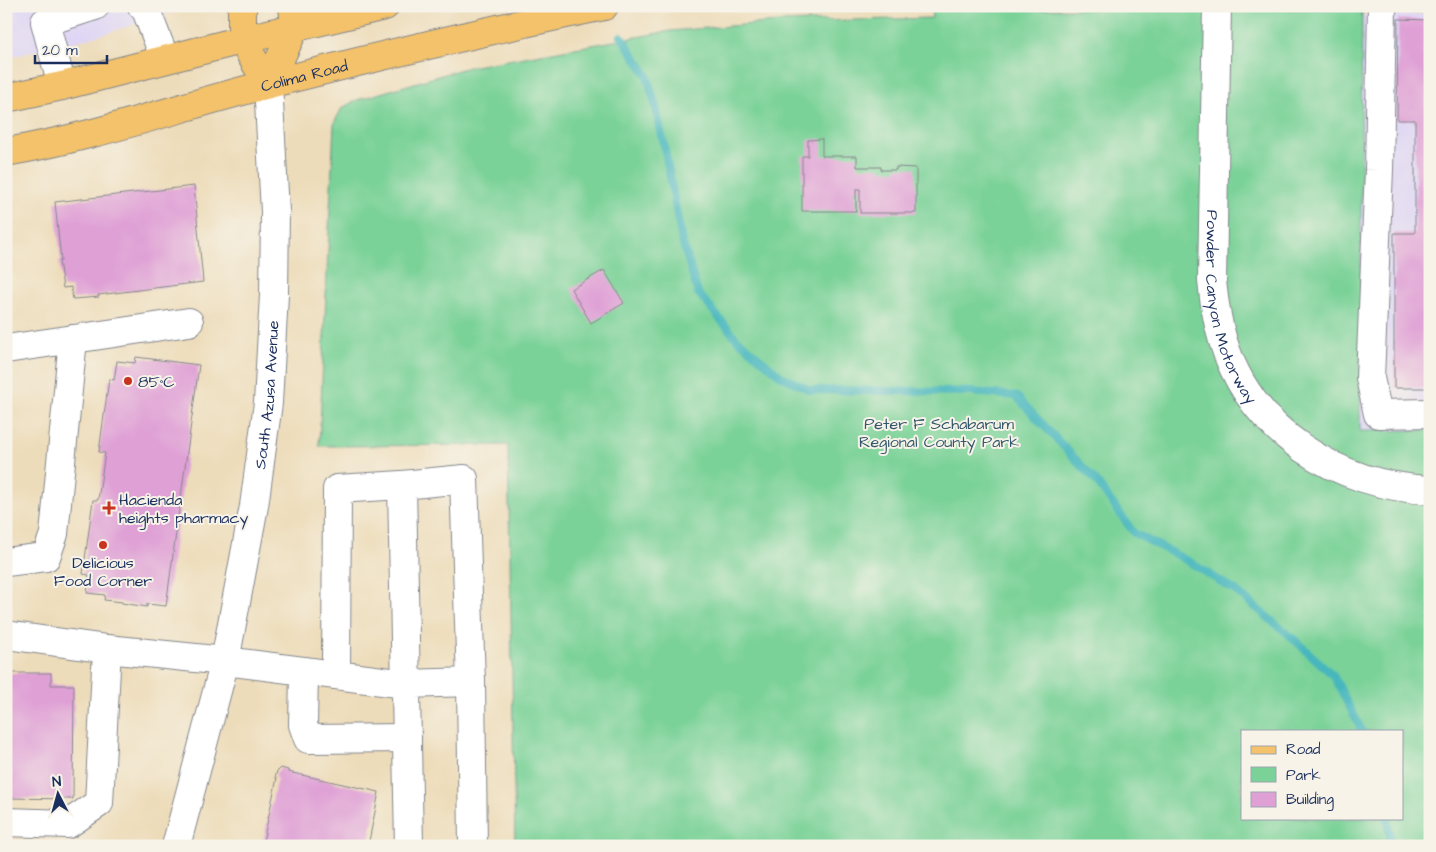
<svg xmlns="http://www.w3.org/2000/svg" width="1436" height="852" viewBox="0 0 1436 852" font-family="'Architects Daughter',sans-serif">
<style>
.built{fill:#ded5f5}
.green{fill:#7ad298;stroke:#4a807b;fill-rule:evenodd}
.lines{fill:none;stroke-linecap:round;stroke-linejoin:round}
.stream{stroke:#47b7bd;stroke-width:8}
.building{fill:#dfa0d5}
.minor-casing{stroke:#84868c;stroke-width:30}
.major-casing{stroke:#84868c;stroke-width:30}
.minor{stroke:#fff;stroke-width:28}
.major{stroke:#f3c26a;stroke-width:28}
.poi-dot{fill:#c8321e;stroke:#f7f3e8;stroke-width:2}
.labels{text-anchor:middle;stroke-width:4;stroke-linejoin:round;paint-order:stroke}
.street-label{font-size:16px;fill:#1b2f5e;stroke:#f7f3e8}
.poi-label{font-size:16px;fill:#1b2f5e;stroke:#f7f3e8;text-anchor:start}
.park-label{font-size:16px;fill:#33586c;stroke:#f7f3e8}
</style>
<rect width="100%" height="100%" fill="#f7f3e8"/>
<filter id="ink" filterUnits="userSpaceOnUse"><feTurbulence type="fractalNoise" baseFrequency=".02" numOctaves="2"/><feDisplacementMap in="SourceGraphic" scale="10" xChannelSelector="R" yChannelSelector="G"/><feConvolveMatrix kernelMatrix="1 2 1 2 8 2 1 2 1" color-interpolation-filters="sRGB"/></filter>
<filter id="wash" filterUnits="userSpaceOnUse"><feTurbulence type="fractalNoise" baseFrequency=".0096" numOctaves="4" result="noise"/><feDisplacementMap in="SourceGraphic" scale="20" xChannelSelector="R" yChannelSelector="G"/><feGaussianBlur stdDeviation="1.12" result="paint"/><feColorMatrix in="noise" values="0 0 0 0 0 0 0 0 0 0 0 0 0 0 0 0 0 1.4 0 .05"/><feComposite in="paint" operator="in"/></filter>
<g filter="url(#wash)">
<rect width="100%" height="100%" fill="#eddcb9"/>
<path class="built" d="M6 6H187L184 9 87 39 6 58Z
M1430 14V438L1356 439 1363 15Z"/>
<path class="green" d="M931 9H1362L1360 431 1430 430V846H515L508 445 319 446 334 123 342 108 357 100 469 67 670 31 778 22 932 18ZM1242 731H1402V818H1242Z"/>
<g class="lines">
<path class="stream" d="M621 36 647 75 655 104 663 140 682 241 698 293 737 339 781 376 810 390 972 392 1016 396 1096 481 1134 533 1188 561 1237 592 1288 634 1333 675 1362 731
M1387 818 1390 836 1389 846"/>
</g>
<g id="blocks">
<path class="building" d="M1398 19 1430 20V388H1394V233H1415V120H1397Z
M822 139V156H857V167H881V170H896V167L916 168V213H860V189H856V211H802V156H808V140Z
M194 186 203 282 98 295 99 297 73 299 71 287 63 288 59 261H61L55 202Z
M604 270 624 303 591 323 571 289Z
M136 357 199 365 166 606 147 604V607L122 603V602L104 600 105 595 87 593 89 575 83 574 93 500H98L105 453 99 452 109 379 114 380 117 361 135 363Z
M6 673H51V685H74L73 799 6 798Z
M281 768 288 770V772L379 792 368 846H262L277 778H275L277 771H278Z"/>
</g>
</g>
<g filter="url(#ink)">
<use href="#blocks" fill-opacity="0" stroke="#84868c" stroke-width="1"/>
<g class="lines">
<defs>
<g id="minor">
<path d="M142 6 146 10 165 59"/>
<path id="s1" d="M1217 6 1212 281C1214 301 1217 321 1223 341 1251 432 1338 486 1430 490"/>
<path d="M1382 6 1379 170 1370 378 1378 414 1430 413"/>
<path d="M62 86 45 22 95 6"/>
<path d="M6 349 189 322"/>
<path d="M6 562 46 557 54 534 73 339"/>
<path d="M6 635 107 649 225 661 406 684 471 682 464 479 402 485C404 605 406 725 409 846"/>
<path d="M304 671 303 725 308 739 407 738"/>
<path d="M336 675 337 489 402 485"/>
<path d="M471 682 473 846"/>
<path d="M6 822 68 824 99 803 107 649"/>
<path id="s2" d="M176 846 225 661 254 506 268 403 274 295 275 212 268 84"/>
</g>
<g id="major">
<path d="M242 6V40L268 84"/>
<path d="M268 84 295 27 293 6"/>
<path d="M6 98 62 86 242 40 385 6"/>
<path id="s3" d="M6 152C96 137 181 106 269 84 380 56 492 29 604 6"/>
</g>
</defs>
<use href="#minor" class="minor-casing"/>
<use href="#major" class="major-casing"/>
<use href="#minor" class="minor"/>
<use href="#major" class="major"/>
</g>
</g>
<g class="poi-dot">
<circle cx="128" cy="381" r="5"/>
<path d="M106.5 500.5h5v5h5v5h-5v5h-5v-5h-5v-5h5z"/>
<circle cx="103" cy="545" r="5"/>
</g>
<g class="labels">
<g class="street-label">
<text dy="6" stroke="none"><textPath href="#s3" startOffset="308">Colima Road</textPath></text>
<text dy="6" stroke="none"><textPath href="#s1" startOffset="304">Powder Canyon Motorway</textPath></text>
<text dy="6" stroke="none"><textPath href="#s2" startOffset="461">South Azusa Avenue</textPath></text>
</g>
<g class="poi-label">
<text x="138" y="387">85°C</text>
<text x="119" y="505">Hacienda<tspan x="119" dy="18">heights pharmacy</tspan></text>
<text x="103" y="568" text-anchor="middle">Delicious<tspan x="103" dy="18">Food Corner</tspan></text>
</g>
<g class="park-label">
<text x="939" y="429">Peter F Schabarum<tspan x="939" dy="18">Regional County Park</tspan></text>
</g>
</g>
<rect width="1436" height="852" fill="none" stroke="#f7f3e8" stroke-width="25"/>
<rect x="1241" y="730" width="162" height="90" fill="#f7f3e8" stroke="#9fa5b1"/>
<rect x="1251" y="746" width="25" height="8" fill="#f3c26a" stroke="#9fa5b1"/>
<text x="1286" y="754" font-size="15" fill="#1b2f5e">Road</text>
<rect x="1251" y="767" width="25" height="15" fill="#7ad298" stroke="#9fa5b1"/>
<text x="1286" y="780" font-size="15" fill="#1b2f5e">Park</text>
<rect x="1251" y="792" width="25" height="15" fill="#dfa0d5" stroke="#9fa5b1"/>
<text x="1286" y="804" font-size="15" fill="#1b2f5e">Building</text>
<g transform="translate(58 794) rotate(354)" stroke="#f7f3e8" stroke-width="4" paint-order="stroke">
<path d="M0-4L9 19L0 12L-9 19Z" fill="#1b2f5e"/>
<text y="-8" font-size="14" font-weight="bold" text-anchor="middle" fill="#1b2f5e">N</text>
</g>
<path d="M35 55v8h72v-8" fill="none" stroke="#1b2f5e" stroke-width="2.5"/>
<text x="42" y="55" font-size="15" fill="#1b2f5e" stroke="#f7f3e8" stroke-width="4" paint-order="stroke">20 m</text>
</svg>
